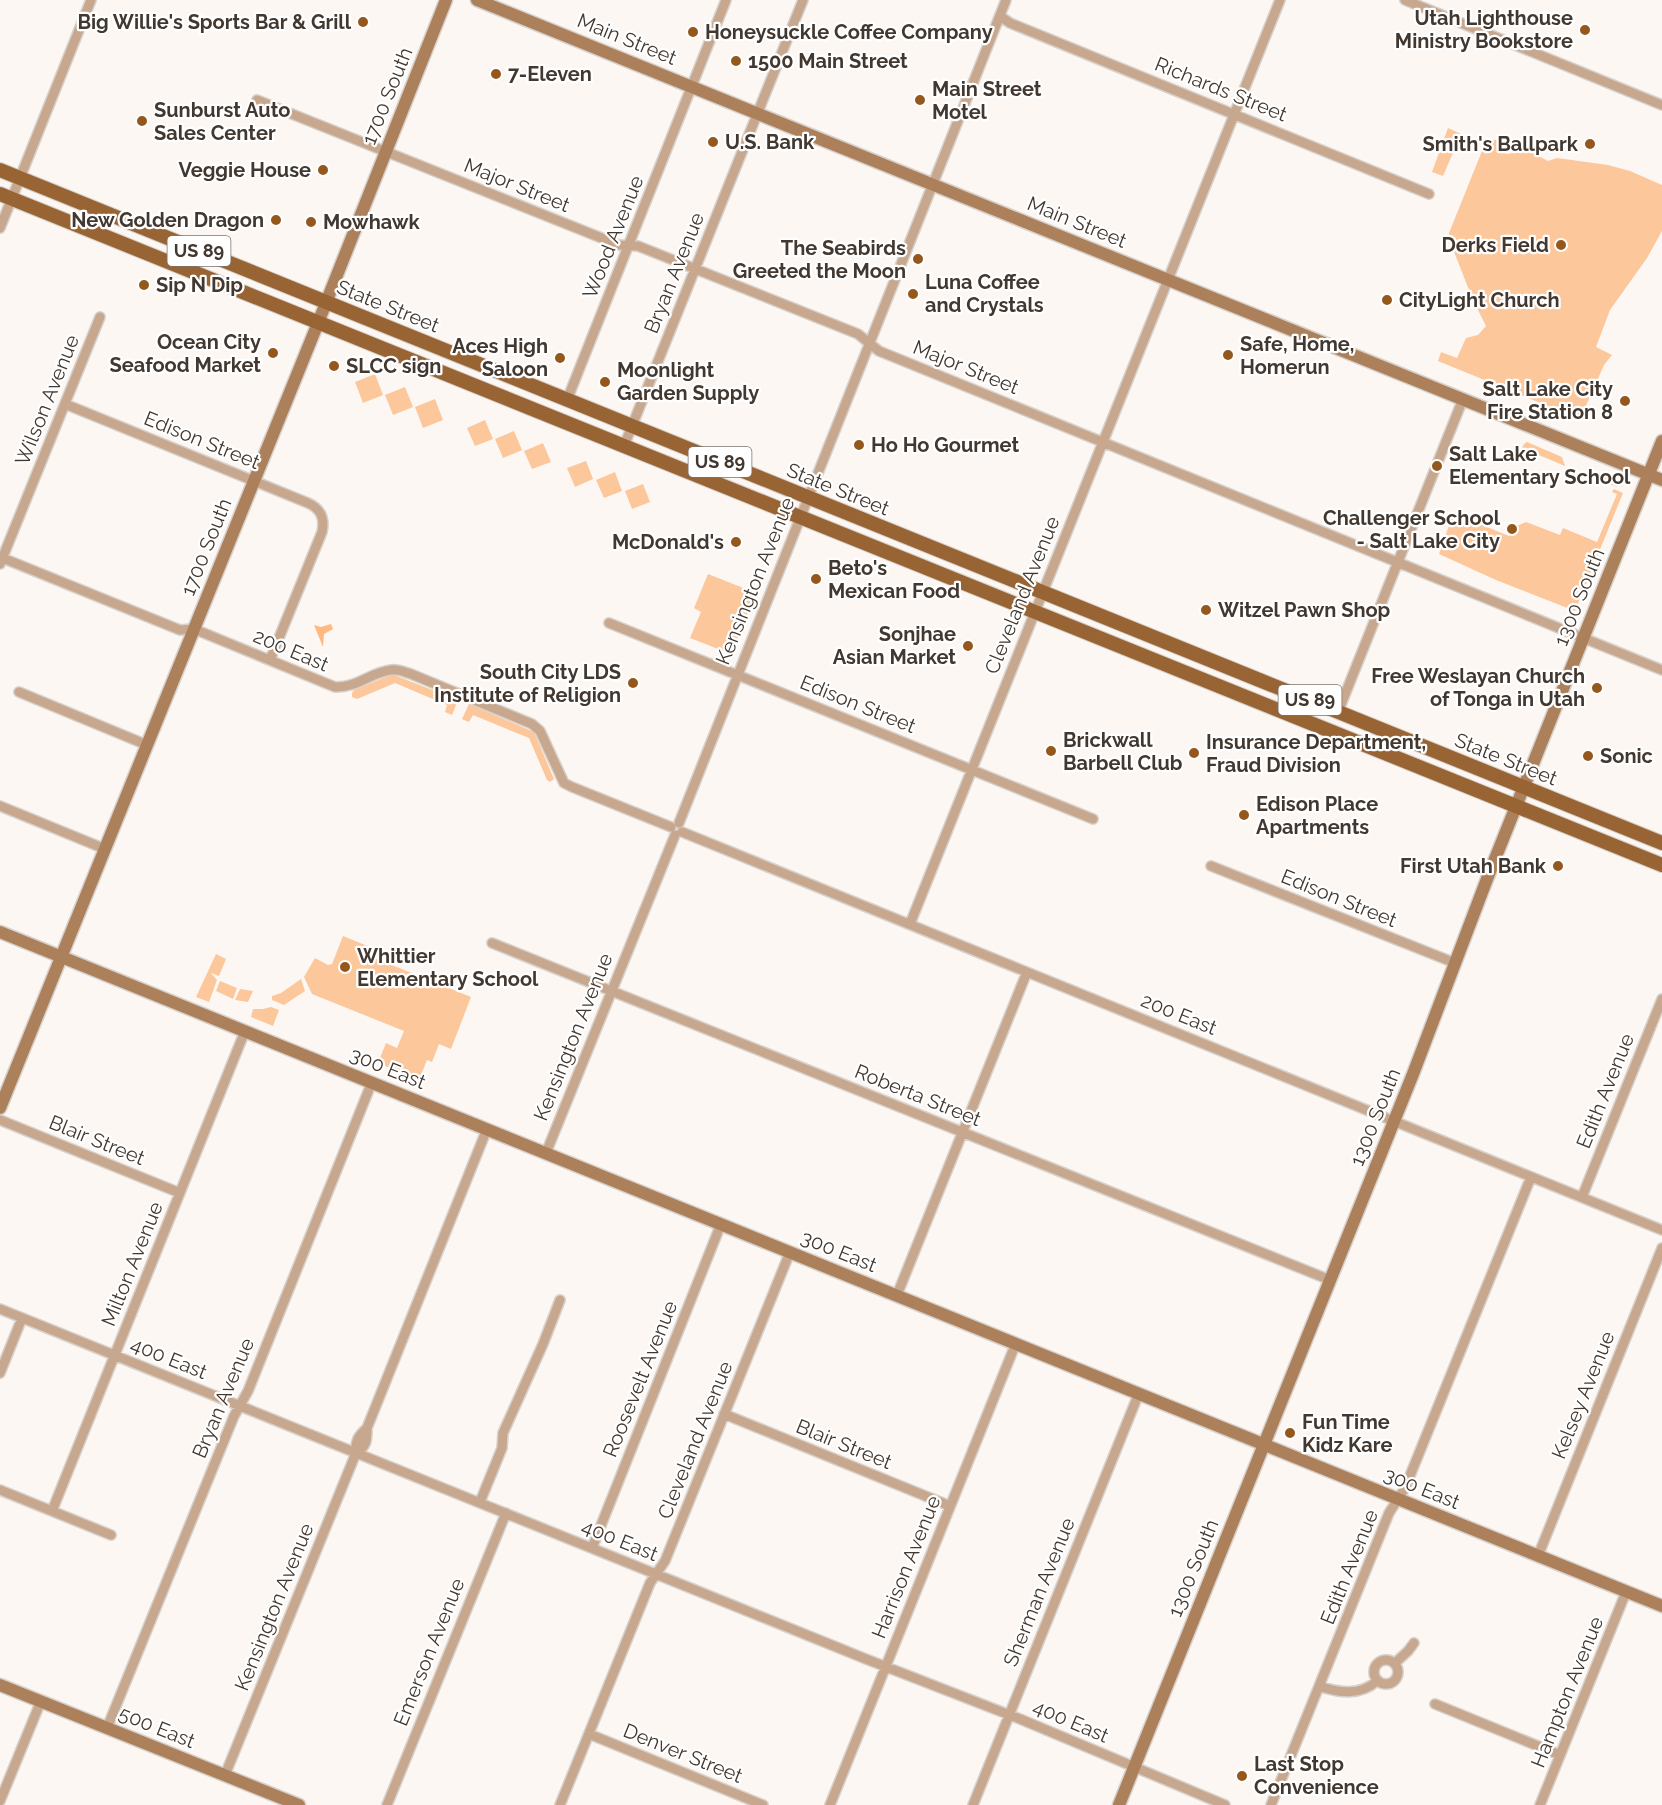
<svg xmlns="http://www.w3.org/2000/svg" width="1662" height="1805" viewBox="0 0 1662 1805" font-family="Raleway,sans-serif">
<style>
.green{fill:#fcc79b}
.water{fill:#ffb97e}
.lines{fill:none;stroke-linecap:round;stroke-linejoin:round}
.street-casing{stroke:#d7d1cc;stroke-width:12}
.secondary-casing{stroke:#d7d1cc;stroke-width:15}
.primary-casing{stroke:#d7d1cc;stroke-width:16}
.street{stroke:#c7a88f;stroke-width:9}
.secondary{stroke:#ad805c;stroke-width:12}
.primary{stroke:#996434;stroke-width:14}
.poi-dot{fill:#95581c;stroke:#fff;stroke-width:2}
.labels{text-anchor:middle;stroke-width:4.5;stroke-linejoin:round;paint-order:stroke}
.shield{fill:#fff;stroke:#7b746e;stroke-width:1.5}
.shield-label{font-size:18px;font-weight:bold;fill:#423830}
.poi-label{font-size:20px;font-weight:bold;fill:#423830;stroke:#fff;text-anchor:start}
.street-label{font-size:20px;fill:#423830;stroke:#fff}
</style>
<rect width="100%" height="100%" fill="#fcf7f3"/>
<path class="green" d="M1448 128 1461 134 1443 176 1432 172Z
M1511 138 1506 154 1529 151 1548 161 1557 158 1608 165 1630 171 1662 185V231L1647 258 1610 310 1596 347 1612 355 1604 365 1580 419 1438 361 1441 352 1457 358 1466 338 1478 335 1486 326 1473 300 1449 239V233L1486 141Z
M375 374 383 395 363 403 355 382Z
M405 387 413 407 393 415 385 395Z
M435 399 443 420 423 428 415 407Z
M485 420 493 439 475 446 467 428Z
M514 431 522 450 503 458 495 439Z
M1527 442 1562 457 1565 466 1522 448 1524 444Z
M543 443 551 462 532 469 524 451Z
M586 461 593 479 575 487 567 468Z
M1595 471 1619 480 1617 487 1593 478Z
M615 472 622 491 604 498 596 480Z
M643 484 650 502 632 509 625 491Z
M1614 489 1623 493 1575 611 1496 580 1439 554 1452 517 1454 516 1471 523 1472 521 1509 536 1512 528 1526 522 1560 535 1563 528 1597 542 1617 494 1612 492Z
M708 574 756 593 731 654 690 638 701 612 694 608Z
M394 675 458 700 452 715 445 712 447 705 395 683 357 699 352 697V693L354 690 388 676Z
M469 704 534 732 554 779 550 782 547 780 529 738 473 715 469 722 462 719Z
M343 936 370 947 367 955 471 997 451 1049 439 1044 432 1062 427 1060 419 1080 378 1063 386 1043 397 1048 404 1031 312 994 304 977 315 958 328 965 332 964Z
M216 954 226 959 219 976 211 973 217 980 209 1002 196 997Z
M301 979 305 991 284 1005 272 1000V996L281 993Z
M220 981 237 988 233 999 216 991Z
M240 989 253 991 248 1002 235 1000Z
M271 1007 279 1010 273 1026 251 1017 253 1009H263Z"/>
<path class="water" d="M331 624 333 629 324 634 323 647 314 625 321 627Z"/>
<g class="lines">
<defs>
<path id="street" d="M1405 0 1662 105
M1000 16 1010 23 1429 194
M257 100 619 245 638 246 858 334 879 351 1662 670
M0 228 91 0
M567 400 726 0
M65 404 308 503C321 509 325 518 322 532L270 660
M624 446 803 0
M0 557 180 630 194 629 335 687C357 688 371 672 391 670 398 669 404 672 411 674L532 724 540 731 564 783 572 787 671 827
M0 564 100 317
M609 623 1093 819
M19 692 147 745
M1338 712 1463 399
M0 806 105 849
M679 823 1006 0
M682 832 1662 1230
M1211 866 1455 963
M910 924 1280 0
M492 943 1330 1280
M0 1120 180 1193
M546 1153 675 835
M1582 1197 1662 999
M897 1295 1027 972
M0 1309 866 1659 1020 1719 1225 1805
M0 1373 22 1318
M724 1414 950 1506
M356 1453C367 1446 367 1440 367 1428
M0 1490 111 1535
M480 1502 502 1448 503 1433 543 1344 560 1300
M52 1511 245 1031
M592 1548 721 1224
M1538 1556 1662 1248
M1374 1672a12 12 0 1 1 24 0a12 12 0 1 1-24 0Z
M1395 1663 1408 1651 1414 1643
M1319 1686C1339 1693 1360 1696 1377 1681
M1435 1704 1560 1755
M107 1728 234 1416 248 1391 372 1082
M589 1734 763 1805
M225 1775 356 1453C355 1441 358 1436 367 1428L487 1129
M0 1801 41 1701
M387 1805 506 1513
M560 1805 650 1583 665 1561 790 1252
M830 1805 1016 1343
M973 1805 1139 1393
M1271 1805 1389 1513 1405 1488 1531 1177
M1540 1805 1626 1592"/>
<path id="secondary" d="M477 0 1662 480
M0 932 1662 1606
M0 1108 318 323 446 0
M0 1685 299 1805
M1119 1805 1413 1074 1487 879 1662 441"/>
<path id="primary" d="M0 170 1662 843
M0 194 1662 865"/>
</defs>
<use href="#street" class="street-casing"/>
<use href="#secondary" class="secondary-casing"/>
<use href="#primary" class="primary-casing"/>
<use href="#street" class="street"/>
<use href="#secondary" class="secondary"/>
<use href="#primary" class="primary"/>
</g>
<g class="poi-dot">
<circle cx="363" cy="22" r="6"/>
<circle cx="1585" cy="30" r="6"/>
<circle cx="693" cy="32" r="6"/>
<circle cx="736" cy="61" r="6"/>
<circle cx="496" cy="74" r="6"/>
<circle cx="920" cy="100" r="6"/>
<circle cx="142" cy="121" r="6"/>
<circle cx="713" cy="142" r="6"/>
<circle cx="1590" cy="144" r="6"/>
<circle cx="323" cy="170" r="6"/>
<circle cx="276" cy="220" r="6"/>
<circle cx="311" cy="222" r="6"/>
<circle cx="1561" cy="245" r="6"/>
<circle cx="918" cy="259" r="6"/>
<circle cx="144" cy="285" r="6"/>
<circle cx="913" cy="294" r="6"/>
<circle cx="1387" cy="300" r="6"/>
<circle cx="273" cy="353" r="6"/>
<circle cx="1228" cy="355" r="6"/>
<circle cx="560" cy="358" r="6"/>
<circle cx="334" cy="366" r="6"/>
<circle cx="605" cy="382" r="6"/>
<circle cx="1625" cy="401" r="6"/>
<circle cx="859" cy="445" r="6"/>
<circle cx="1437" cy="466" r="6"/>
<circle cx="1512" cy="529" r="6"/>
<circle cx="736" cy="542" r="6"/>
<circle cx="816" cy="579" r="6"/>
<circle cx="1206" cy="610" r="6"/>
<circle cx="968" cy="646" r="6"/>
<circle cx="633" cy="683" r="6"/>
<circle cx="1597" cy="688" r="6"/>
<circle cx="1051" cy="751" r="6"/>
<circle cx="1194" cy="753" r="6"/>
<circle cx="1588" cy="756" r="6"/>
<circle cx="1244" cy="815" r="6"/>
<circle cx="1558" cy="866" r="6"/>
<circle cx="345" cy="967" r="6"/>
<circle cx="1290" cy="1433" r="6"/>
<circle cx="1242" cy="1776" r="6"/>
</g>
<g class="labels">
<g class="shield">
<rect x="167.5" y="236" width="63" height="30" rx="4.5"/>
<rect x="688.5" y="447" width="63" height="30" rx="4.5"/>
<rect x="1278.5" y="685" width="63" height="30" rx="4.5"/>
</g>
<g class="shield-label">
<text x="199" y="257">US 89</text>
<text x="720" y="468">US 89</text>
<text x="1310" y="706">US 89</text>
</g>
<g class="poi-label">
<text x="1573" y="25" text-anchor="end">Utah Lighthouse<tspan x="1573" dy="23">Ministry Bookstore</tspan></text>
<text x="351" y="29" text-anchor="end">Big Willie's Sports Bar &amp; Grill</text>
<text x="705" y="39">Honeysuckle Coffee Company</text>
<text x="748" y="68">1500 Main Street</text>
<text x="508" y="81">7-Eleven</text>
<text x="932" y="96">Main Street<tspan x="932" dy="23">Motel</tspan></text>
<text x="154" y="117">Sunburst Auto<tspan x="154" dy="23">Sales Center</tspan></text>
<text x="725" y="149">U.S. Bank</text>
<text x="1578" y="151" text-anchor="end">Smith's Ballpark</text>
<text x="311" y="177" text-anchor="end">Veggie House</text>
<text x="264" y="227" text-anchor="end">New Golden Dragon</text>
<text x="323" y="229">Mowhawk</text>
<text x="1549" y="252" text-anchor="end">Derks Field</text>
<text x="906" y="255" text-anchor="end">The Seabirds<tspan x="906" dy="23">Greeted the Moon</tspan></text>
<text x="925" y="289">Luna Coffee<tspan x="925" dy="23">and Crystals</tspan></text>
<text x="156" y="292">Sip N Dip</text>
<text x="1399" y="307">CityLight Church</text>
<text x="261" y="349" text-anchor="end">Ocean City<tspan x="261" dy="23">Seafood Market</tspan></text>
<text x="1240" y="351">Safe, Home,<tspan x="1240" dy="23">Homerun</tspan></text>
<text x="548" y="353" text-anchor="end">Aces High<tspan x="548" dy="23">Saloon</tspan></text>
<text x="346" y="373">SLCC sign</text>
<text x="617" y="377">Moonlight<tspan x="617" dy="23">Garden Supply</tspan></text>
<text x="1613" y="396" text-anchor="end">Salt Lake City<tspan x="1613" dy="23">Fire Station 8</tspan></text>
<text x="871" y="452">Ho Ho Gourmet</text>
<text x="1449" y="461">Salt Lake<tspan x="1449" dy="23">Elementary School</tspan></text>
<text x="1500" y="525" text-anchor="end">Challenger School<tspan x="1500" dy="23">- Salt Lake City</tspan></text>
<text x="724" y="549" text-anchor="end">McDonald's</text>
<text x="828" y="575">Beto's<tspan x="828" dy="23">Mexican Food</tspan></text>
<text x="1218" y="617">Witzel Pawn Shop</text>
<text x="956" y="641" text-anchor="end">Sonjhae<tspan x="956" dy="23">Asian Market</tspan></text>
<text x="621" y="679" text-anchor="end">South City LDS<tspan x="621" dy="23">Institute of Religion</tspan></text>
<text x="1585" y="683" text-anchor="end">Free Weslayan Church<tspan x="1585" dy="23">of Tonga in Utah</tspan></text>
<text x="1063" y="747">Brickwall<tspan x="1063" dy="23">Barbell Club</tspan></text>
<text x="1206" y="749">Insurance Department,<tspan x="1206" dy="23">Fraud Division</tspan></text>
<text x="1600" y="763">Sonic</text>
<text x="1256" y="811">Edison Place<tspan x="1256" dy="23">Apartments</tspan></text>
<text x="1546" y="873" text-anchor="end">First Utah Bank</text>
<text x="357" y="963">Whittier<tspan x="357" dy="23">Elementary School</tspan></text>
<text x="1302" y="1429">Fun Time<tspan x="1302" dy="23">Kidz Kare</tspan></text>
<text x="1254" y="1771">Last Stop<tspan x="1254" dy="23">Convenience</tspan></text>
</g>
<g class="street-label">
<text transform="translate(627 39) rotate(22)" y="7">Main Street</text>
<text transform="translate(1221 89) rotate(22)" y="7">Richards Street</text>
<text transform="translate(387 96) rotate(-68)" y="7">1700 South</text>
<text transform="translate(517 185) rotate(22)" y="7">Major Street</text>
<text transform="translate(1077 222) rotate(22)" y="7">Main Street</text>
<text transform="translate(613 237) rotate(-68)" y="7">Wood Avenue</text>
<text transform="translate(674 273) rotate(-68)" y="7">Bryan Avenue</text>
<text transform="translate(388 306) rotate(22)" y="7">State Street</text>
<text transform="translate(966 367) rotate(22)" y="7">Major Street</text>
<text transform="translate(47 400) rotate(-68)" y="7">Wilson Avenue</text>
<text transform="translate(202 440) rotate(22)" y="7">Edison Street</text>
<text transform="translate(838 489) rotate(22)" y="7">State Street</text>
<text transform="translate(206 547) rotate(-68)" y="7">1700 South</text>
<text transform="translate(755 581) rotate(-68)" y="7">Kensington Avenue</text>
<text transform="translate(1022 595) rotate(-68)" y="7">Cleveland Avenue</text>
<text transform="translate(1579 597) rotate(-68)" y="7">1300 South</text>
<text transform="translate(291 650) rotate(23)" y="7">200 East</text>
<text transform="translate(858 704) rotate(22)" y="7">Edison Street</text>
<text transform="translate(1506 759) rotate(22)" y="7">State Street</text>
<text transform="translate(1339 898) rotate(22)" y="7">Edison Street</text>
<text transform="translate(1179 1014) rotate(22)" y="7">200 East</text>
<text transform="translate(573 1037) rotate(-68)" y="7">Kensington Avenue</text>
<text transform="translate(388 1068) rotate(22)" y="7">300 East</text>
<text transform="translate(1605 1091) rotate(-68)" y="7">Edith Avenue</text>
<text transform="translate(918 1095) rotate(22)" y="7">Roberta Street</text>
<text transform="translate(1375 1117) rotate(-68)" y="7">1300 South</text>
<text transform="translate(97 1140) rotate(22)" y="7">Blair Street</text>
<text transform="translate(839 1251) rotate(22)" y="7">300 East</text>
<text transform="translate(132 1264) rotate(-68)" y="7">Milton Avenue</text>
<text transform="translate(169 1358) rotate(22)" y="7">400 East</text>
<text transform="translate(640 1379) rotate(-68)" y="7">Roosevelt Avenue</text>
<text transform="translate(1583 1395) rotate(-68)" y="7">Kelsey Avenue</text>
<text transform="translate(223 1398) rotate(-67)" y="7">Bryan Avenue</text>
<text transform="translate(695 1440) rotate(-68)" y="7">Cleveland Avenue</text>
<text transform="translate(844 1444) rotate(22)" y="7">Blair Street</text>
<text transform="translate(1422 1488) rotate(22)" y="7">300 East</text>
<text transform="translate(620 1540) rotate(22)" y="7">400 East</text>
<text transform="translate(906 1567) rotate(-68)" y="7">Harrison Avenue</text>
<text transform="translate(1349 1567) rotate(-68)" y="7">Edith Avenue</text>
<text transform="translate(1193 1568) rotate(-68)" y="7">1300 South</text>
<text transform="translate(1039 1592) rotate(-68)" y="7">Sherman Avenue</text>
<text transform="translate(274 1607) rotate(-68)" y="7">Kensington Avenue</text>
<text transform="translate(429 1652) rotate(-68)" y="7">Emerson Avenue</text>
<text transform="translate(1567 1692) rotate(-68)" y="7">Hampton Avenue</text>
<text transform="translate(1071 1721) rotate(23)" y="7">400 East</text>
<text transform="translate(157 1727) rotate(22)" y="7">500 East</text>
<text transform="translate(683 1753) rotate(22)" y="7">Denver Street</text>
</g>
</g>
</svg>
